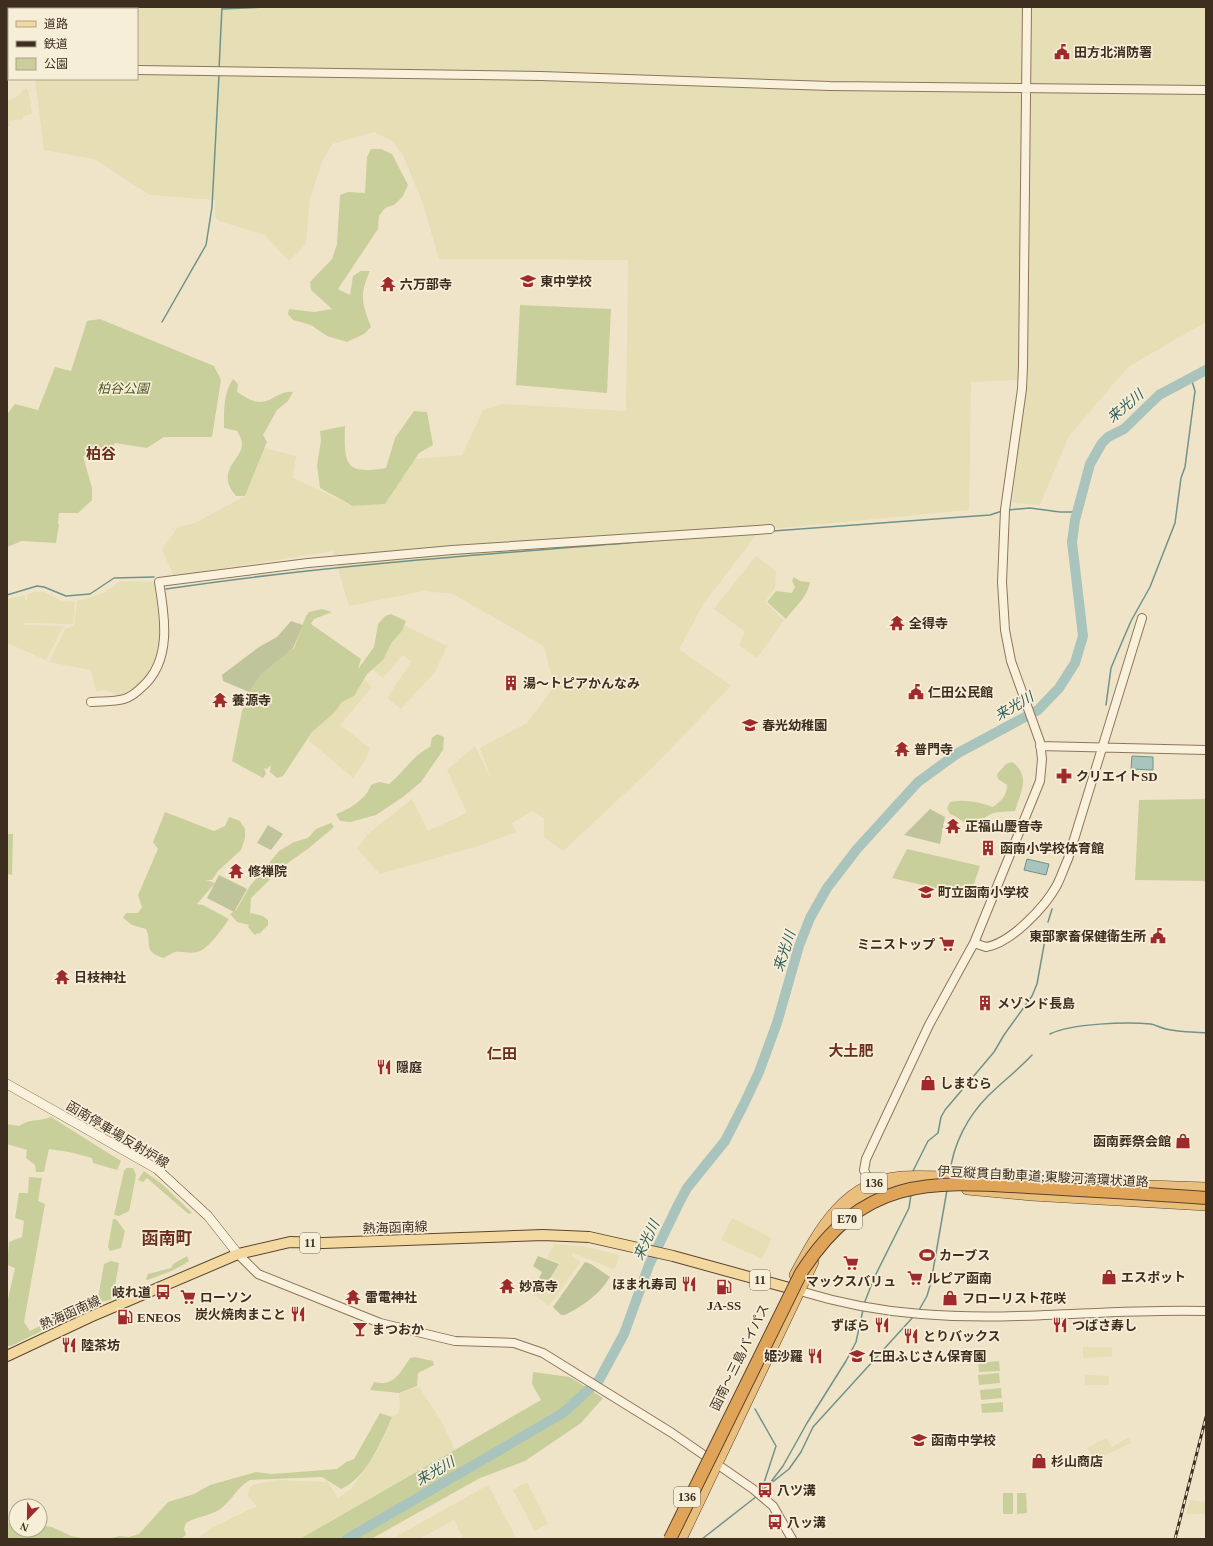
<svg xmlns="http://www.w3.org/2000/svg" width="1213" height="1546" viewBox="0 0 1213 1546" font-family="'Times New Roman','Noto Sans JP',serif">
<style>
.farmland{fill:#e6deb5}
.green{fill:#c9cf9b}
.cemetery{fill:#bfc49a}
.water{fill:#a9c4bc;stroke:#6f938a}
.lines{fill:none;stroke-linecap:round;stroke-linejoin:round}
.stream{stroke:#6f938a;stroke-width:1.5}
.river{stroke:#a9c4bc;stroke-width:10}
.tertiary-casing{stroke:#8d765c;stroke-width:10}
.secondary-casing{stroke:#6f573f;stroke-width:10}
.primary-casing{stroke:#5b4430;stroke-width:12}
.trunk-casing{stroke:#5b4430;stroke-width:12}
.tertiary{stroke:#faf1dc;stroke-width:8}
.secondary{stroke:#faf1dc;stroke-width:9}
.primary{stroke:#f3d9a0;stroke-width:10}
.trunk{stroke:#eabe7c;stroke-width:11}
.rail-casing{stroke:#3d2e20;stroke-width:3}
.rail{stroke:#f7eed8;stroke-width:1.5;stroke-dasharray:4.5;stroke-linecap:butt}
.motorway-bridge-casing{stroke:#5b4430;stroke-width:14;stroke-linecap:butt}
.motorway-bridge{stroke:#e0a458;stroke-width:12}
.labels{text-anchor:middle;stroke-width:3.5;stroke-linejoin:round;paint-order:stroke}
.shield{fill:#f7eed8;stroke:#756857;stroke-width:1}
.shield-label{font-size:12px;font-weight:bold;fill:#3d2e20}
.poi-label{font-size:13px;font-weight:bold;fill:#3d2e20;stroke:#f7eed8;text-anchor:start}
.park-label{font-size:13px;font-style:italic;fill:#4d5a26;stroke:#f7eed8}
.street-label{font-size:13px;fill:#3d2e20;stroke:#f7eed8}
.water-label{font-size:14px;font-style:italic;fill:#2f5d5a;stroke:#f7eed8}
.quarter-label{font-size:15px;font-weight:bold;fill:#6b2e1e;stroke:#f7eed8}
.district-label{font-size:17px;font-weight:bold;fill:#6b2e1e;stroke:#f7eed8}
</style>
<rect width="100%" height="100%" fill="#f0e4c8"/>
<path class="farmland" d="M111 7H1206V322L1128 367 1069 436 1040 505 1013 503 1020 380 971 382 969 510 760 530 704 603 679 649 731 686 651 769 563 851 544 837V818L532 811 512 823 516 832 482 845 380 874 357 849 368 834 412 799 428 831 467 813 447 770 475 746 492 781 480 748 527 723 554 687 544 646 453 594 424 591 349 606 333 551 174 576 162 550 178 527 195 523 245 496 265 448 296 456 293 478 353 506 385 504 414 459 462 455 483 410 502 404 626 411 628 260 439 259 422 201 402 153 392 141 374 132 332 144 322 162 310 199 306 244 289 261 265 235 219 221 215 217V200L150 195 94 159 44 150 35 79H137V9H103Z
M26 88 28 89 32 114 23 116V119L9 121 10 126 7 127V101L18 96Z
M756 556 776 571 775 588 765 602 784 620 757 658 739 645 745 632 714 609Z
M120 581 156 582 158 617 162 647 153 674 124 698 105 690 96 691 91 670 49 662 65 629 74 625 77 601 104 593Z
M35 592H44L63 601 75 602 73 624 24 623 25 625 64 626 46 660 7 643V599L25 595V600H27V594Z
M404 625 445 645 448 644 435 672 401 709 387 698 411 662 403 655 383 678 372 669 383 660 392 642 402 631Z
M364 679 372 687 340 725 370 748 366 759 353 778 308 740 312 732 336 711 342 702 354 696Z
M732 1218 772 1238 762 1259 721 1240Z
M554 1244 582 1246 620 1255 615 1268 613 1269 573 1253 571 1256 581 1262 549 1306 534 1295 540 1286 544 1288 560 1263 547 1258Z
M1083 1347H1112V1357L1083 1358Z
M1085 1375 1109 1376V1385H1085Z
M419 1387 440 1419 453 1445 454 1450 300 1539H197L211 1528 257 1506 248 1496 249 1488 252 1485 277 1480 328 1482 338 1498 351 1489 379 1448 392 1417 398 1414 400 1406 399 1393Z
M1129 1437 1131 1443 1101 1457 1096 1456 1094 1458 1087 1448 1106 1438 1112 1447Z
M527 1482 548 1523 535 1531 513 1490Z
M488 1485 517 1539H464L454 1520 419 1539H392Z
M1190 1500 1206 1502V1514H1186Z"/>
<path class="green" d="M371 149H381L392 154 408 185 403 196 394 205 385 208 379 216 378 229 338 289 350 295 353 276 361 271H370C359 296 362 302 371 327L364 334 347 342 327 336 311 325 293 320 288 314 289 309 314 312 332 309 311 290 310 282 332 259 337 244 340 195 348 192 365 193 367 157Z
M520 305 611 309 607 393 516 385Z
M100 319 214 366 221 380 212 437H164L147 448 115 443 104 460 83 456 92 488V500L78 513H59L58 524 59 525 56 543 22 541 7 547V414L15 404 38 410 55 367 71 371 87 321Z
M233 379 238 384 237 392C244 396 252 402 260 402 272 402 280 390 293 392L288 401 277 410 263 435 267 442 245 496H236C234 493 230 489 229 485 221 461 254 455 237 431L224 428C224 411 223 394 233 379Z
M414 411 427 412 433 445 419 453 385 504 353 506 320 488 317 466 321 440 320 431 345 426C344 465 345 475 386 468L395 438Z
M794 577 800 581 810 582C808 596 794 608 786 619L767 602 776 591 792 593 795 587 792 581Z
M322 609 332 612 314 619 311 624 361 659 358 669 374 647 378 624 385 616 391 614 406 621 402 631 392 642 383 660 367 674 354 696 342 702 335 712 312 732 283 776 277 778 270 772 271 765 267 769 264 768 266 774 263 778 232 761 242 711 250 690 259 675 283 655 294 648 306 616 309 612Z
M437 734 444 737 443 750 421 782 403 797 376 815 350 822 340 821 336 814C350 809 366 799 371 785L379 782 389 784C404 772 413 755 430 747L432 738Z
M1012 762C1031 775 1021 792 1015 811 1007 812 996 811 989 815 983 818 979 826 970 824 963 823 957 816 950 814L947 808 950 802C965 799 979 802 993 807 1001 801 1007 796 1007 785L998 779 997 774 1006 764Z
M1206 799V881L1135 880 1139 800Z
M165 812 214 831 225 826 229 817 240 821 245 829V838L241 850 218 871 212 880H206L215 883 197 904 203 905 229 919C222 929 209 949 197 952 190 954 182 951 175 952 172 953 167 956 164 958 141 951 153 943 146 929L132 925 123 918 126 913H138L142 907 138 895 158 849 153 842Z
M331 823 334 827 309 848 285 865 251 898 250 917 251 913 263 916 268 920V925L259 934 258 933 255 935 248 927 249 925 237 922 230 914 236 910 250 886 279 851 294 842 308 838 316 829Z
M7 834H13L12 875 7 874Z
M907 849 980 866 970 896 892 878Z
M51 1117 121 1161 117 1170 93 1163 92 1158 69 1152 49 1149 44 1172H36L35 1165 26 1158 27 1150 7 1144V1124L19 1126C32 1118 37 1122 51 1117Z
M126 1168H133L136 1175 130 1207 129 1211 119 1216 114 1215 124 1171Z
M144 1171 162 1184 192 1213 189 1214 185 1211 147 1178 143 1182 138 1180Z
M29 1177 42 1178 38 1201 45 1204 24 1322 30 1331 88 1302 86 1309 11 1346H7V1303L15 1268 7 1265 9 1242 22 1237 24 1221 15 1218 19 1193H28Z
M113 1219H116L125 1231 121 1248 110 1251 108 1247Z
M187 1256 189 1261C176 1270 162 1275 147 1280L146 1279 148 1274 171 1268 173 1264Z
M111 1261 119 1263 113 1297 110 1300 100 1302 98 1298 104 1264Z
M415 1357 433 1361 434 1365 418 1373 417 1386 399 1393 370 1390 374 1382C394 1387 400 1373 410 1358Z
M999 1361 1000 1371 979 1372 978 1363Z
M533 1372 570 1377 603 1398 581 1423 525 1461 480 1478 371 1539H300L541 1400 532 1384Z
M999 1373 1000 1383 979 1385 978 1375Z
M1001 1388 1002 1398 981 1400 980 1390Z
M1003 1402V1412L982 1413 981 1404Z
M380 1413 392 1417C382 1440 366 1479 341 1489L322 1477 250 1480C235 1489 233 1500 219 1510 208 1516 196 1517 186 1523L184 1529 186 1535 181 1539H7V1523L16 1524V1530H40V1525L52 1527 71 1536 87 1539H107L120 1536 129 1537 139 1534 168 1502 194 1494 210 1485 256 1472 272 1474 337 1469 346 1462 354 1459Z
M1003 1493H1013V1514H1003Z
M1017 1493H1026L1027 1513 1017 1514Z"/>
<path class="cemetery" d="M291 621 303 625 293 648 260 675 249 692 223 681 222 675 259 647 277 637Z
M930 809 945 817 940 844 904 835Z
M268 825 283 834 271 850 257 843Z
M219 875 247 889 234 912 207 898Z
M538 1256 559 1264 546 1285 538 1280 542 1272 533 1266Z
M585 1262 591 1264 610 1277C599 1295 584 1305 565 1315H561L553 1307Z"/>
<path class="water" d="M1132 756 1153 757V770L1131 769Z
M1027 859 1049 864 1046 875 1024 870Z"/>
<g class="lines">
<path class="stream" d="M222 9 267 7
M219 69 222 7
M162 322 206 245 212 207 219 75
M1008 510 1030 508 1060 512H1078
M773 531 962 517 990 515 1002 511
M166 589C327 565 490 554 652 541
M7 595 37 586 44 587 66 596 90 594 114 578 154 577
M1106 705 1111 668 1116 656 1131 621 1150 587 1175 523 1181 478 1185 467 1195 391 1191 378
M1048 922 1052 909
M1050 1034C1072 1023 1127 1022 1151 1024 1156 1025 1161 1028 1166 1029 1178 1032 1193 1032 1206 1033
M913 1171 928 1141 938 1133 941 1117 945 1110 994 1052 1004 1035 1032 996 1037 984 1046 934
M950 1173C953 1144 968 1116 988 1096 1002 1082 1018 1070 1032 1055
M864 1304 874 1278 909 1208 911 1194
M919 1310 927 1296 931 1282 947 1190
M755 1409 776 1446 761 1492
M770 1483 783 1466 807 1423 846 1361 856 1342 863 1310
M761 1491 789 1469 801 1452 813 1427 914 1316
M702 1539 757 1496"/>
<path class="river" d="M347 1539 563 1413 599 1380 624 1334 649 1265 678 1205 687 1188 725 1141 744 1104 759 1072 777 1023 799 946 810 918 827 888 857 849 918 782 958 753 1038 710 1059 688 1075 663 1083 636 1072 542 1075 520 1090 464 1102 443 1108 437 1124 429 1159 395 1206 370"/>
<defs>
<path id="tertiary" d="M7 68H9
M137 70 541 76 830 86 1206 90
M91 702C101 701 114 702 124 699 131 697 137 692 142 687 172 661 165 617 159 582L308 563 452 550 770 529
M1040 746 1206 750
M974 943 986 947C1011 943 1045 907 1057 885 1061 877 1064 868 1068 859L1142 618
M873 1190 864 1170 866 1159 929 1025 974 943 1040 781 1042 759 1040 742 1011 661 1005 630 1002 582 1005 510 1022 389 1023 366 1027 7
M238 1254 258 1274 380 1323 455 1341 514 1343 543 1353 672 1433 753 1489 773 1506 792 1539
M800 1291C839 1303 880 1311 921 1314 1016 1322 1111 1308 1206 1311"/>
<path id="secondary" d="M7 1084 157 1169 208 1216 238 1254"/>
<path id="primary" d="M7 1356 90 1317 238 1254 290 1242 323 1243 543 1235 589 1237 673 1256 800 1291"/>
<path id="trunk" d="M1033 1182 1206 1188
M967 1189 1031 1195 1206 1205
M831 1229C853 1198 879 1186 916 1185
M795 1275C819 1230 845 1181 902 1177 926 1175 951 1178 976 1179
M681 1539 813 1262"/>
</defs>
<use href="#tertiary" class="tertiary-casing"/>
<use href="#secondary" class="secondary-casing"/>
<use href="#primary" class="primary-casing"/>
<use href="#trunk" class="trunk-casing"/>
<use href="#tertiary" class="tertiary"/>
<use href="#secondary" class="secondary"/>
<use href="#primary" class="primary"/>
<use href="#trunk" class="trunk"/>
<defs>
<path id="rail" d="M1175 1539 1206 1417"/>
</defs>
<use href="#rail" class="rail-casing"/>
<use href="#rail" class="rail"/>
<defs>
<path id="motorway-bridge" d="M670 1539 801 1273C867 1170 938 1182 1046 1188 1099 1191 1153 1194 1206 1198"/>
</defs>
<use href="#motorway-bridge" class="motorway-bridge-casing"/>
<use href="#motorway-bridge" class="motorway-bridge"/>
</g>
<defs>
<symbol id="civic-bare" viewBox="-9 -9 18 18"><path d="M-.6-6.5H3V-4.5H.6V-3L4-1V1h2V6H-6V1h2V-1L-.6-3ZM-1.2 2.5V6h2.4V2.5Z" fill="#9e2a2b" stroke="#f7eed8" stroke-width="2.5" paint-order="stroke"/></symbol>
<symbol id="school-bare" viewBox="-9 -9 18 18"><path d="M0-5L7-2L0 1L-7-2ZM-4 1L0 2.5L4 1V4Q0 6-4 4Z" fill="#9e2a2b" stroke="#f7eed8" stroke-width="2.5" paint-order="stroke"/></symbol>
<symbol id="temple-bare" viewBox="-9 -9 18 18"><path d="M0-6L5-2H3V0L6.5 2.5H4V6H1.5V3h-3V6H-4V2.5H-6.5L-3 0V-2H-5Z" fill="#9e2a2b" stroke="#f7eed8" stroke-width="2.5" paint-order="stroke"/></symbol>
<symbol id="building-bare" viewBox="-9 -9 18 18"><path d="M-4-6H4V6H1V3H-1V6H-4ZM-2.5-4.3h1.7v1.8h-1.7ZM.8-4.3h1.7v1.8H.8ZM-2.5-1h1.7V.8h-1.7ZM.8-1h1.7V.8H.8Z" fill="#9e2a2b" stroke="#f7eed8" stroke-width="2.5" paint-order="stroke"/></symbol>
<symbol id="pharmacy-bare" viewBox="-9 -9 18 18"><path d="M-2-6h4v4h4v4h-4v4h-4v-4h-4v-4h4Z" fill="#9e2a2b" stroke="#f7eed8" stroke-width="2.5" paint-order="stroke"/></symbol>
<symbol id="supermarket-bare" viewBox="-9 -9 18 18"><path d="M-6-5.5h2.5l.6 2H6L4.5 2H-2.5L-4.4-4H-6ZM-1.5 3.2a1.3 1.3 0 1 0 .1 0ZM3 3.2a1.3 1.3 0 1 0 .1 0Z" fill="#9e2a2b" stroke="#f7eed8" stroke-width="2.5" paint-order="stroke"/></symbol>
<symbol id="restaurant-bare" viewBox="-9 -9 18 18"><path d="M-5-6h1v4h1v-4h1v4h1v-4h1v5L-1.5 .5V6h-2V.5L-5-1ZM5-6V6H3V1.5H1.5Q1.5-4 5-6Z" fill="#9e2a2b" stroke="#f7eed8" stroke-width="2.5" paint-order="stroke"/></symbol>
<symbol id="shop-bare" viewBox="-9 -9 18 18"><path d="M-5-2.5h2.3a2.7 3.5 0 0 1 5.4 0H5L5.5 6h-11ZM-1.5-2.5h3a1.5 2.3 0 0 0-3 0Z" fill="#9e2a2b" stroke="#f7eed8" stroke-width="2.5" paint-order="stroke"/></symbol>
<symbol id="stadium-bare" viewBox="-9 -9 18 18"><path d="M0-5a6.5 5 0 1 0 0 10a6.5 5 0 1 0 0-10ZM-3.5-1.8h7v3.6h-7Z" fill="#9e2a2b" stroke="#f7eed8" stroke-width="2.5" paint-order="stroke"/></symbol>
<symbol id="fuel-bare" viewBox="-9 -9 18 18"><path d="M-5.5-6h7V0h2V4h1.3V-2.5L3-4.5l.8-.8L6-3V5H2.5V1h-1V6h-7ZM-4.2-4.7v3.2H.2V-4.7Z" fill="#9e2a2b" stroke="#f7eed8" stroke-width="2.5" paint-order="stroke"/></symbol>
<symbol id="bus-bare" viewBox="-9 -9 18 18"><path d="M-5-6H5V4H4V6H2V4H-2V6H-4V4H-5ZM-3.5-4V0h7V-4ZM-3.5 1.2v1.5H-2V1.2ZM2 1.2v1.5H3.5V1.2Z" fill="#9e2a2b" stroke="#f7eed8" stroke-width="2.5" paint-order="stroke"/></symbol>
<symbol id="bar-bare" viewBox="-9 -9 18 18"><path d="M-6-5H6L.8 .8V4.5H3.5V6h-7V4.5H-.8V.8Z" fill="#9e2a2b" stroke="#f7eed8" stroke-width="2.5" paint-order="stroke"/></symbol>
</defs>
<g fill-rule="evenodd">
<use href="#civic-bare" x="1051" y="41" width="22" height="22"/>
<use href="#school-bare" x="517" y="270" width="22" height="22"/>
<use href="#temple-bare" x="377" y="273" width="22" height="22"/>
<use href="#temple-bare" x="886" y="612" width="22" height="22"/>
<use href="#building-bare" x="500" y="672" width="22" height="22"/>
<use href="#civic-bare" x="905" y="681" width="22" height="22"/>
<use href="#temple-bare" x="209" y="689" width="22" height="22"/>
<use href="#school-bare" x="739" y="714" width="22" height="22"/>
<use href="#temple-bare" x="891" y="738" width="22" height="22"/>
<use href="#pharmacy-bare" x="1053" y="765" width="22" height="22"/>
<use href="#temple-bare" x="942" y="815" width="22" height="22"/>
<use href="#building-bare" x="977" y="837" width="22" height="22"/>
<use href="#temple-bare" x="225" y="860" width="22" height="22"/>
<use href="#school-bare" x="915" y="881" width="22" height="22"/>
<use href="#civic-bare" x="1147" y="925" width="22" height="22"/>
<use href="#supermarket-bare" x="936" y="933" width="22" height="22"/>
<use href="#temple-bare" x="51" y="966" width="22" height="22"/>
<use href="#building-bare" x="974" y="992" width="22" height="22"/>
<use href="#restaurant-bare" x="373" y="1056" width="22" height="22"/>
<use href="#shop-bare" x="917" y="1072" width="22" height="22"/>
<use href="#shop-bare" x="1172" y="1130" width="22" height="22"/>
<use href="#stadium-bare" x="916" y="1244" width="22" height="22"/>
<use href="#supermarket-bare" x="840" y="1252" width="22" height="22"/>
<use href="#shop-bare" x="1098" y="1266" width="22" height="22"/>
<use href="#supermarket-bare" x="904" y="1267" width="22" height="22"/>
<use href="#restaurant-bare" x="678" y="1273" width="22" height="22"/>
<use href="#temple-bare" x="496" y="1275" width="22" height="22"/>
<use href="#fuel-bare" x="713" y="1276" width="22" height="22"/>
<use href="#bus-bare" x="152" y="1281" width="22" height="22"/>
<use href="#supermarket-bare" x="177" y="1286" width="22" height="22"/>
<use href="#temple-bare" x="342" y="1286" width="22" height="22"/>
<use href="#shop-bare" x="939" y="1287" width="22" height="22"/>
<use href="#restaurant-bare" x="287" y="1303" width="22" height="22"/>
<use href="#fuel-bare" x="114" y="1306" width="22" height="22"/>
<use href="#restaurant-bare" x="871" y="1314" width="22" height="22"/>
<use href="#restaurant-bare" x="1049" y="1314" width="22" height="22"/>
<use href="#bar-bare" x="349" y="1318" width="22" height="22"/>
<use href="#restaurant-bare" x="900" y="1325" width="22" height="22"/>
<use href="#restaurant-bare" x="58" y="1334" width="22" height="22"/>
<use href="#restaurant-bare" x="804" y="1345" width="22" height="22"/>
<use href="#school-bare" x="846" y="1345" width="22" height="22"/>
<use href="#school-bare" x="908" y="1429" width="22" height="22"/>
<use href="#shop-bare" x="1028" y="1450" width="22" height="22"/>
<use href="#bus-bare" x="754" y="1479" width="22" height="22"/>
<use href="#bus-bare" x="764" y="1511" width="22" height="22"/>
</g>
<g class="labels">
<g class="shield">
<rect x="861" y="1173" width="26" height="20" rx="3"/>
<rect x="832" y="1209" width="30" height="20" rx="3"/>
<rect x="300" y="1233" width="20" height="20" rx="3"/>
<rect x="750" y="1270" width="20" height="20" rx="3"/>
<rect x="674" y="1487" width="26" height="20" rx="3"/>
</g>
<g class="shield-label">
<text x="874" y="1187">136</text>
<text x="847" y="1223">E70</text>
<text x="310" y="1247">11</text>
<text x="760" y="1284">11</text>
<text x="687" y="1501">136</text>
</g>
<g class="poi-label">
<text x="1074" y="57">田方北消防署</text>
<text x="540" y="286">東中学校</text>
<text x="400" y="289">六万部寺</text>
<text x="909" y="628">全得寺</text>
<text x="523" y="688">湯～トピアかんなみ</text>
<text x="928" y="697">仁田公民館</text>
<text x="232" y="705">養源寺</text>
<text x="762" y="730">春光幼稚園</text>
<text x="914" y="754">普門寺</text>
<text x="1076" y="781">クリエイトSD</text>
<text x="965" y="831">正福山慶音寺</text>
<text x="1000" y="853">函南小学校体育館</text>
<text x="248" y="876">修禅院</text>
<text x="938" y="897">町立函南小学校</text>
<text x="1146" y="941" text-anchor="end">東部家畜保健衛生所</text>
<text x="935" y="949" text-anchor="end">ミニストップ</text>
<text x="74" y="982">日枝神社</text>
<text x="997" y="1008">メゾンド長島</text>
<text x="396" y="1072">隠庭</text>
<text x="940" y="1088">しまむら</text>
<text x="1171" y="1146" text-anchor="end">函南葬祭会館</text>
<text x="939" y="1260">カーブス</text>
<text x="1121" y="1282">エスポット</text>
<text x="927" y="1283">ルピア函南</text>
<text x="851" y="1286" text-anchor="middle">マックスバリュ</text>
<text x="677" y="1289" text-anchor="end">ほまれ寿司</text>
<text x="519" y="1291">妙高寺</text>
<text x="151" y="1297" text-anchor="end">岐れ道</text>
<text x="200" y="1302">ローソン</text>
<text x="365" y="1302">雷電神社</text>
<text x="962" y="1303">フローリスト花咲</text>
<text x="724" y="1310" text-anchor="middle">JA-SS</text>
<text x="286" y="1319" text-anchor="end">炭火焼肉まこと</text>
<text x="137" y="1322">ENEOS</text>
<text x="870" y="1330" text-anchor="end">ずぼら</text>
<text x="1072" y="1330">つばさ寿し</text>
<text x="372" y="1334">まつおか</text>
<text x="923" y="1341">とりバックス</text>
<text x="81" y="1350">陸茶坊</text>
<text x="803" y="1361" text-anchor="end">姫沙羅</text>
<text x="869" y="1361">仁田ふじさん保育園</text>
<text x="931" y="1445">函南中学校</text>
<text x="1051" y="1466">杉山商店</text>
<text x="777" y="1495">八ツ溝</text>
<text x="787" y="1527">八ッ溝</text>
</g>
<g class="park-label">
<text x="123" y="393">柏谷公園</text>
</g>
<g class="street-label">
<text transform="translate(118 1134) rotate(31)" y="5">函南停車場反射炉線</text>
<text transform="translate(1043 1176) rotate(3)" y="5">伊豆縦貫自動車道;東駿河湾環状道路</text>
<text transform="translate(395 1227) rotate(-2)" y="5">熱海函南線</text>
<text transform="translate(70 1312) rotate(-24)" y="5">熱海函南線</text>
<text transform="translate(739 1357) rotate(-64)" y="5">函南～三島バイパス</text>
</g>
<g class="water-label">
<text transform="translate(1125 406) rotate(-40)" y="5">来光川</text>
<text transform="translate(1014 706) rotate(-31)" y="5">来光川</text>
<text transform="translate(784 951) rotate(-72)" y="5">来光川</text>
<text transform="translate(646 1240) rotate(-65)" y="5">来光川</text>
<text transform="translate(435 1471) rotate(-30)" y="5">来光川</text>
</g>
<g class="quarter-label">
<text x="101" y="459">柏谷</text>
<text x="851" y="1056">大土肥</text>
<text x="502" y="1059">仁田</text>
</g>
<g class="district-label">
<text x="167" y="1244">函南町</text>
</g>
</g>
<rect width="1213" height="1546" fill="none" stroke="#3d2e20" stroke-width="16"/>
<rect x="8" y="8" width="130" height="72" fill="#f7eed8" stroke="#ada18e"/>
<rect x="16" y="21" width="20" height="6" fill="#f3d9a0" stroke="#ada18e"/>
<text x="44" y="28" font-size="12" fill="#3d2e20">道路</text>
<rect x="16" y="41" width="20" height="6" fill="#3d2e20" stroke="#ada18e"/>
<text x="44" y="48" font-size="12" fill="#3d2e20">鉄道</text>
<rect x="16" y="58" width="20" height="12" fill="#c9cf9b" stroke="#ada18e"/>
<text x="44" y="68" font-size="12" fill="#3d2e20">公園</text>
<g transform="translate(28 1518) rotate(202)"><circle r="19" fill="#f7eed8" stroke="#ada18e"/>
<path d="M0-3L7 15L0 10L-7 15Z" fill="#9e2a2b"/>
<text y="-6" font-size="11" font-weight="bold" text-anchor="middle" fill="#3d2e20">N</text>
</g>
</svg>
